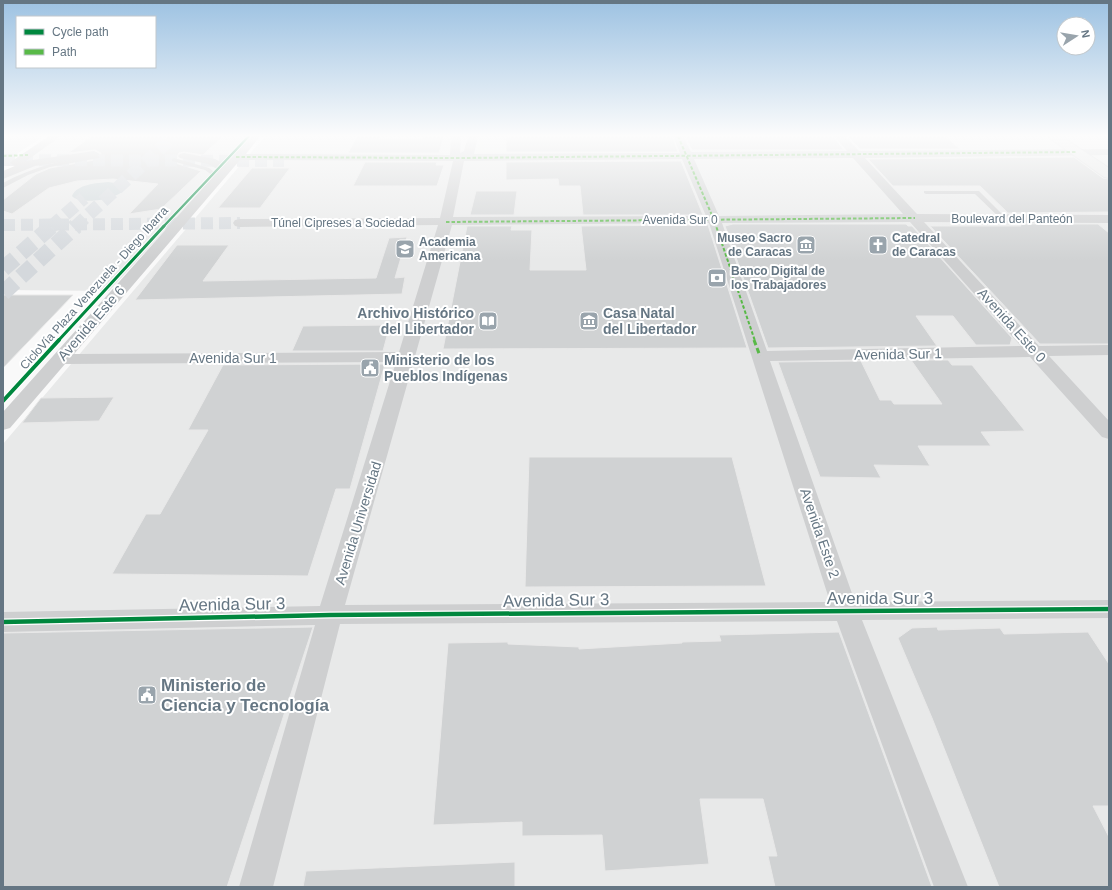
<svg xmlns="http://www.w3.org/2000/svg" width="1112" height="890" viewBox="0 0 1112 890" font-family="Arial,sans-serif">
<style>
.built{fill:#e8e9e9}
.green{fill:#e8ebe6}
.water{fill:#ced6d9}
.building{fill:#d0d2d3;stroke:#e8e8e8}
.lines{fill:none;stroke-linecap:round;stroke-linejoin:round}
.street-tunnel{stroke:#d4d8dc;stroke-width:12;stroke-dasharray:12 6;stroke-linecap:butt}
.secondary-tunnel-far1{stroke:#d4d8dc;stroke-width:13;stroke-dasharray:13 6;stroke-linecap:butt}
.secondary-tunnel{stroke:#d4d8dc;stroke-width:16;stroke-dasharray:16 8;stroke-linecap:butt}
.primary-casing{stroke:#d5d6d7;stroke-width:2}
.lane{fill:#cecfd0;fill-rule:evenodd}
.street{fill:#cecfd0;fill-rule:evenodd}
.primary{fill:#e1e2e2;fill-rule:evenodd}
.quiet-far1{stroke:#58b947;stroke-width:2;stroke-dasharray:3.5 2;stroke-linecap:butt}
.quiet{stroke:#58b947;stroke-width:3;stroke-dasharray:5.5 3;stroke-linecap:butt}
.cycleway-far3-casing{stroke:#fff;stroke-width:4}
.cycleway-far2-casing{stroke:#fff;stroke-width:5}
.cycleway-far1-casing{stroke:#fff;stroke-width:6}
.cycleway-casing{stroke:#fff;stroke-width:7}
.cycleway-far3{stroke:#00873e;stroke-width:2.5}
.cycleway-far2{stroke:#00873e;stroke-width:3}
.cycleway-far1{stroke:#00873e;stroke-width:4}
.cycleway{stroke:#00873e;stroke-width:4.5}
.labels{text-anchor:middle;stroke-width:4;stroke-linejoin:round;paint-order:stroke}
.far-street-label{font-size:12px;fill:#657683;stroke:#fff}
.far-poi-label{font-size:12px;font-weight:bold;fill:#657683;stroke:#fff;text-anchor:start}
.poi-label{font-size:14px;font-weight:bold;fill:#657683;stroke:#fff;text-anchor:start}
.street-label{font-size:14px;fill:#657683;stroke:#fff}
.near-street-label{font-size:17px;fill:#657683;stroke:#fff}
.near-poi-label{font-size:17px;font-weight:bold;fill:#657683;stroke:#fff;text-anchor:start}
</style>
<rect width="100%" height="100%" fill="#f9f9f9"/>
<path class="built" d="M3 136H44L3 163Z
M59 136H253L109 291 3 290V174Z
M265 136H1109V887H3V444Z"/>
<path class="green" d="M480 136H484L482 149H509L559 142V153H476Z"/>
<path class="water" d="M108 182 121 184 125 189C118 199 81 206 72 196 77 184 97 183 108 182Z"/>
<path class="building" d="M92 136H223L203 155 184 152 179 153 177 157 171 158 172 162 201 171 161 209 129 214 158 184 113 179 77 181 49 188 12 214 3 211V200L36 174 50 168 100 159 101 153 95 150 68 153Z
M357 136H381L380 139H422V136H444L439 153H348Z
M506 136H672L678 152H506Z
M685 136H833L844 150H692Z
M847 136H945L960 149H860Z
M1074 157 1103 178 1109 179V212L1008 213 980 186H893L868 159Z
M681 161 703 215H583L580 186H559L558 179 506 180V162Z
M365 162H437L436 165H444L437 186H353Z
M252 168H290L260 208H218Z
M476 191H517L514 215H470Z
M733 224H906L908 226H912L1012 338 1010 345H976L953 316H916L937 346 768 348 725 226Z
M1020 224H1098L1109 233V344H1040L930 226H1021Z
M708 225 747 348 443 349 467 226H512L511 230H532L530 270H586L581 226Z
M407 237 395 278 405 277 402 294 135 300 177 245H229L203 281 376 278 389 238Z
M3 295H73L3 368Z
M390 325 383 351H292L303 326Z
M911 360H948L952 365H972L1025 431 981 432 991 446H918L930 466 874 465 881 478 820 477 778 362 861 361 880 400H891L894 404H942Z
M385 364 350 489H336L308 576 112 574 146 514H160L208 430H188L223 365Z
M114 397 99 421 22 423 41 398Z
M529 457H732L766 586 525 587Z
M313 627 227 887H3V633Z
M937 627 938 630 1000 628 1004 634 1088 632 1109 664V806H1093L1109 837V887H999L932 718 898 638 912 628Z
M839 632 932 887H775L768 856H777L763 799H700L709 864 605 871 602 835 522 836V822L433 825 448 643 508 642V644L579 647V649L682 643V642L721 641 719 635Z
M515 862V887H303L306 871Z"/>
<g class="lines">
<path class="street-tunnel" d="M3 160 284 161
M3 225 240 223"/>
<path class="secondary-tunnel-far1" d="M51 227 84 198
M75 227 174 136"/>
<path class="secondary-tunnel" d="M3 269 52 226
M3 293 76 226"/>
<defs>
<path id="primary" d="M1047 136H1061L1109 168V178L1104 177Z"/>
</defs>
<use href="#primary" class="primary-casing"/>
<path class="lane" d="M97 155 100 157 99 158 50 167 28 175 3 188V183C33 167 63 159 97 155Z
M174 158 209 168 221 177 216 178 205 170 172 161V159Z
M924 191H979L1007 219 1002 220 975 194H926L924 193Z"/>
<path class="street" d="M49 136H61L26 161 94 151 100 154 94 157 35 166 3 179V171L15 166 10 163 12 161Z
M249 136H260L246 154 450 155 451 136H461L460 153 464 151 468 136H478L474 154 680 153 673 136H683L691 152 847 151 834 136H845L859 151 1109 149V155L865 158 917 214 1109 215V223L924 222 1039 346 1109 345V355L1049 356 1109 421V439L1102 437 1030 357 770 361 855 602 1109 600V618L862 620 968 887H934L837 621 340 624 273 887H239L315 625 3 632V612L320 606 396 362 65 364 10 428 3 430V412L219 170 208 164 180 158 178 156 180 154 184 153 215 159 225 164ZM853 158 903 214 719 216 694 159ZM682 159 706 216 453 217 464 161ZM240 160 453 161 440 218 240 219 235 220 233 223 235 226 240 227 438 225 399 352 74 354ZM910 222 1021 346 767 351 722 223ZM709 223 830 602 345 605 452 225Z"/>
<use href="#primary" class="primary"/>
<path class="quiet-far1" d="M678 136 714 220 755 341
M3 156 28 155
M236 157 459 158 1076 152
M446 222 915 218"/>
<path class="quiet" d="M754 340 760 356"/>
<defs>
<path id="cycleway-far3" d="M163 227 249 136"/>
<path id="cycleway-far2" d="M58 341 164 226"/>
<path id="cycleway-far1" d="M3 401 59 340"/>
<path id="cycleway" d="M3 622 330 615 1109 609"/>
</defs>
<use href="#cycleway-far3" class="cycleway-far3-casing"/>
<use href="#cycleway-far2" class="cycleway-far2-casing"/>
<use href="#cycleway-far1" class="cycleway-far1-casing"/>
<use href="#cycleway" class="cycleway-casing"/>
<use href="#cycleway-far3" class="cycleway-far3"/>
<use href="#cycleway-far2" class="cycleway-far2"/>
<use href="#cycleway-far1" class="cycleway-far1"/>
<use href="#cycleway" class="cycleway"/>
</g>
<linearGradient id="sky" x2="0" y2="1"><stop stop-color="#9dc2e2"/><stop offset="0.52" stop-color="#fcfcfc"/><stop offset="1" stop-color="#fcfcfc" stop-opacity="0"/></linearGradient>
<rect width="1112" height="261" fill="url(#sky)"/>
<defs>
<symbol id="museum-square" viewBox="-11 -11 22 22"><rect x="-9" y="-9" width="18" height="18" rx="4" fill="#99a4ac" stroke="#fff"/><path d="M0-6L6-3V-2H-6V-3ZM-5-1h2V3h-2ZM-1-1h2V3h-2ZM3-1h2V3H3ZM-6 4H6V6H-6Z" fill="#fff"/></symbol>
<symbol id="church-square" viewBox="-11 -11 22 22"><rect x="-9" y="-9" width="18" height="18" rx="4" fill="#99a4ac" stroke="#fff"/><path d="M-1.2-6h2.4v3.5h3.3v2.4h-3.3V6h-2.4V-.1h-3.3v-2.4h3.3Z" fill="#fff"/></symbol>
<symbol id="university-square" viewBox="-11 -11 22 22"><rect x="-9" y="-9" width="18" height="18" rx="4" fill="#99a4ac" stroke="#fff"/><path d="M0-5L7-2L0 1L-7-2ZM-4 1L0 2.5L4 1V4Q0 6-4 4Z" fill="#fff"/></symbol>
<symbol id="bank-square" viewBox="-11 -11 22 22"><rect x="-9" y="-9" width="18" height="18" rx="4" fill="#99a4ac" stroke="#fff"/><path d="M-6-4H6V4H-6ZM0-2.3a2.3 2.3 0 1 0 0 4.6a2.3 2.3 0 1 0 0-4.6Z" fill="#fff"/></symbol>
<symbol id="library-square" viewBox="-11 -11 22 22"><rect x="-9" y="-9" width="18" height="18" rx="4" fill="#99a4ac" stroke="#fff"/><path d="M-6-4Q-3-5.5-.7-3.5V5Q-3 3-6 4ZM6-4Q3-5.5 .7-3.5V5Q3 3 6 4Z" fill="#fff"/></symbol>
<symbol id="civic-square" viewBox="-11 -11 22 22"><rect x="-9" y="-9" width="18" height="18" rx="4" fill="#99a4ac" stroke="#fff"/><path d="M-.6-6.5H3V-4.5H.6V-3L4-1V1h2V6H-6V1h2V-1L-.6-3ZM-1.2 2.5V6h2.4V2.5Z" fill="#fff"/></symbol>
</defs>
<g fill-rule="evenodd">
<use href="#museum-square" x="795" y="234" width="22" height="22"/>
<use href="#church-square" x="867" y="234" width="22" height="22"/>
<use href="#university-square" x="394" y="238" width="22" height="22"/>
<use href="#bank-square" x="706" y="267" width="22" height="22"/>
<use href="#library-square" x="477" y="310" width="22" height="22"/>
<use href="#museum-square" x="578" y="310" width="22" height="22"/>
<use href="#civic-square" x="359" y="357" width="22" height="22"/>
<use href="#civic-square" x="136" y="684" width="22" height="22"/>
</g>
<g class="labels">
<g class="far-street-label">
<text x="1012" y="223">Boulevard del Panteón</text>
<text x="680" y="224">Avenida Sur 0</text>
<text x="343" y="227">Túnel Cipreses a Sociedad</text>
<text transform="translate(94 288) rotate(-48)" y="4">CicloVía Plaza Venezuela - Diego Ibarra</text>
</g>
<g class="far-poi-label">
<text x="792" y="242" text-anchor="end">Museo Sacro<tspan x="792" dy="14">de Caracas</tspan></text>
<text x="892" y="242">Catedral<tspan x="892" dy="14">de Caracas</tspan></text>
<text x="419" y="246">Academia<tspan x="419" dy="14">Americana</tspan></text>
<text x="731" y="275">Banco Digital de<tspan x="731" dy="14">los Trabajadores</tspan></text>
</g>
<g class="poi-label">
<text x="474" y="318" text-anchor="end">Archivo Histórico<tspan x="474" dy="16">del Libertador</tspan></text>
<text x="603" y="318">Casa Natal<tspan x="603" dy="16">del Libertador</tspan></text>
<text x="384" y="365">Ministerio de los<tspan x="384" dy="16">Pueblos Indígenas</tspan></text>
</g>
<g class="street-label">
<text transform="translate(91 323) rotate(-49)" y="5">Avenida Este 6</text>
<text transform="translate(1012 325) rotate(48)" y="5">Avenida Este 0</text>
<text transform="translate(898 354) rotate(-1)" y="5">Avenida Sur 1</text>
<text x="233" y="363">Avenida Sur 1</text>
<text transform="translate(358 523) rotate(-73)" y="5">Avenida Universidad</text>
<text transform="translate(820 533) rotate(71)" y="5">Avenida Este 2</text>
</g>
<g class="near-street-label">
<text x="880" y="604">Avenida Sur 3</text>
<text transform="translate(556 600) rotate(-1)" y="6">Avenida Sur 3</text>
<text transform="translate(232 604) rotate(-1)" y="6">Avenida Sur 3</text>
</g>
<g class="near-poi-label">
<text x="161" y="691">Ministerio de<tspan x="161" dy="20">Ciencia y Tecnología</tspan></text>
</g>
</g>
<rect width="1112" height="890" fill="none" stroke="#657683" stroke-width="8"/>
<rect x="16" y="16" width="140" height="52" fill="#ffffff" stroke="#c1c8cd"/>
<rect x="24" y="29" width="20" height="6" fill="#00873e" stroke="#c1c8cd"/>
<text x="52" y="36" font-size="12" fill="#657683">Cycle path</text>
<rect x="24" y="49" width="20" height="6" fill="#58b947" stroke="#c1c8cd"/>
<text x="52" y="56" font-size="12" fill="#657683">Path</text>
<g transform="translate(1076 36) rotate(78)"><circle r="19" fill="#ffffff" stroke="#c1c8cd"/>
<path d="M0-3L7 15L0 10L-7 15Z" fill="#99a4ac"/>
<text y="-6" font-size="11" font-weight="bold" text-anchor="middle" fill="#657683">N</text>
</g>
</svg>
